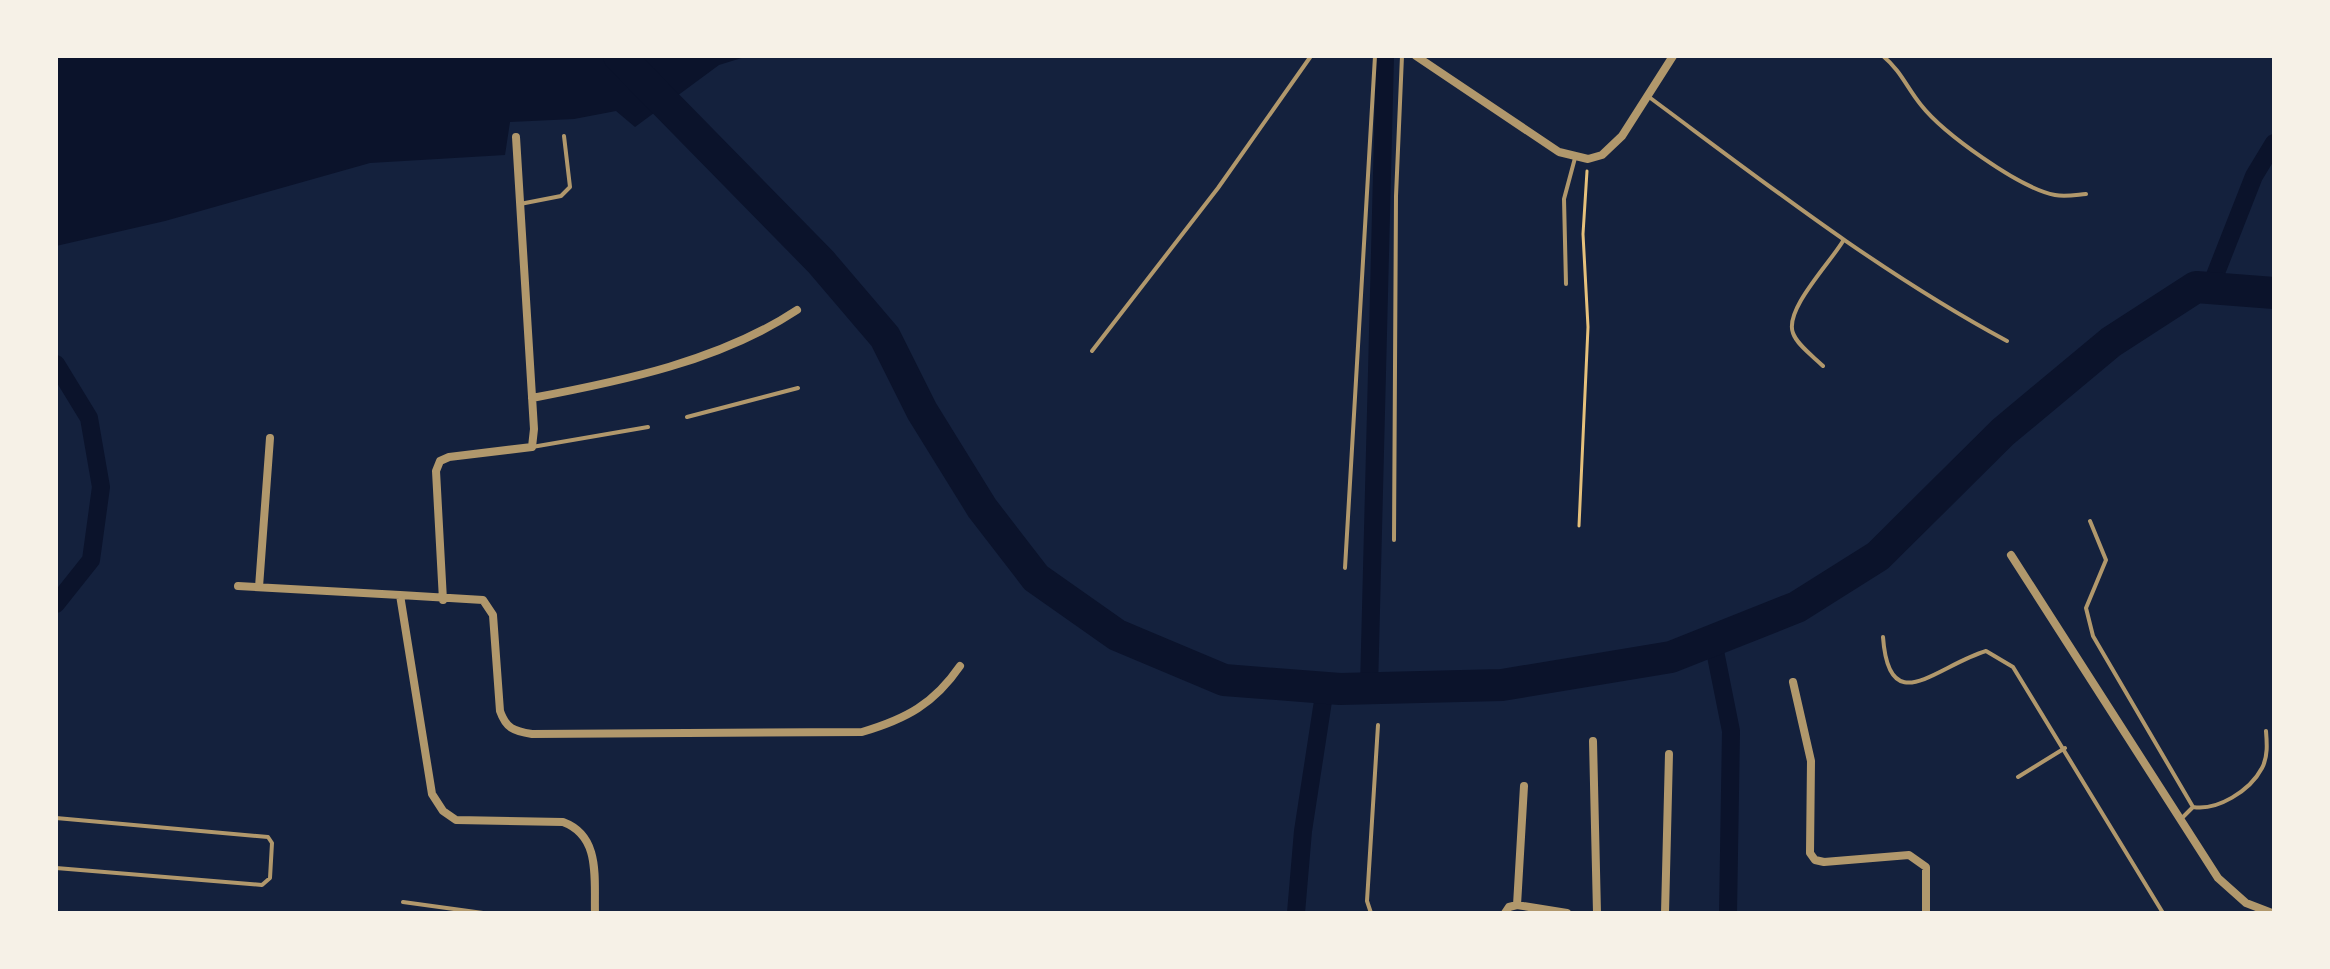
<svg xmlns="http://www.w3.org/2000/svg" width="2330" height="969" viewBox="0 0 2330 969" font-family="Overpass,sans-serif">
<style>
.water{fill:#0b132b}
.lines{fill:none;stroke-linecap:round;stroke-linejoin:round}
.canal{stroke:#0b132b;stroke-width:18}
.river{stroke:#0b132b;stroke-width:32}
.path{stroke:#e5c07b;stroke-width:3}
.service{stroke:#b1986c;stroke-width:4}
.minor{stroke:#b1986c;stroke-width:8}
</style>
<rect width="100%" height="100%" fill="#14213d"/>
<path class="water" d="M56 56H748L719 65 635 127 616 111 574 119 510 122 505 155 370 163 165 221 56 246Z"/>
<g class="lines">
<path class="canal" d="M2210 288 2254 176 2274 143
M56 364 89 418 101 487 91 560 56 604
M1713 641 1731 731 1728 913
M1369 688 1385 56
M1296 913 1303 831 1325 688"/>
<path class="river" d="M619 56 821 262 885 337 922 411 982 508 1036 578 1117 635 1224 680 1340 689 1502 685 1671 657 1797 607 1878 556 2003 432 2111 342 2196 287 2274 293"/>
<path class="path" d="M1579 526 1588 327 1583 234 1587 171"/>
<path class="service" d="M1883 56C1901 71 1907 88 1921 105 1943 133 2019 188 2055 195 2065 197 2075 195 2086 194
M1649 97C1765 183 1879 272 2007 341
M520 204 561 196 570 187 564 136
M1566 284 1564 199 1575 158
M1092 351 1218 188 1311 56
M1823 366C1814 357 1797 345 1793 333 1784 310 1830 263 1843 241
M687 417 798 388
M532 447 648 427
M2090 521 2106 560 2086 608 2093 636 2193 807 2182 818
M1394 540 1396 196 1402 56
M1345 568 1375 56
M1883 637C1889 721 1936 666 1986 651L2013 667 2163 913
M2018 777 2065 748
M2193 807C2217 811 2250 791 2262 768 2268 757 2267 743 2266 731
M56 818 268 837 272 843 270 878 262 885 56 868
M403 902 483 913
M1371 913 1367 901 1378 725"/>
<path class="minor" d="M1416 56 1559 152 1588 159 1602 155 1622 136 1673 56
M532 398C622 381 720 361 797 310
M2011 555 2218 878 2246 903 2272 913
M238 586 400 595 432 794 443 811 456 820 563 822C601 836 594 878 595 913
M259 587 270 438
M400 595 483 600 493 615 500 711C506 728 513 731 532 734L862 732C906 719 934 704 960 666
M443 600 436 471 440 461 449 457 532 447 534 429 516 137
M1793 682 1811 761 1810 853 1815 860 1824 862 1909 855 1926 867V913
M1593 741 1597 913
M1517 905 1524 786
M1505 913 1509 907 1517 905 1567 913
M1665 913 1669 754"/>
</g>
<rect width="2330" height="969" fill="none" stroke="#f6f1e7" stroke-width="116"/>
</svg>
